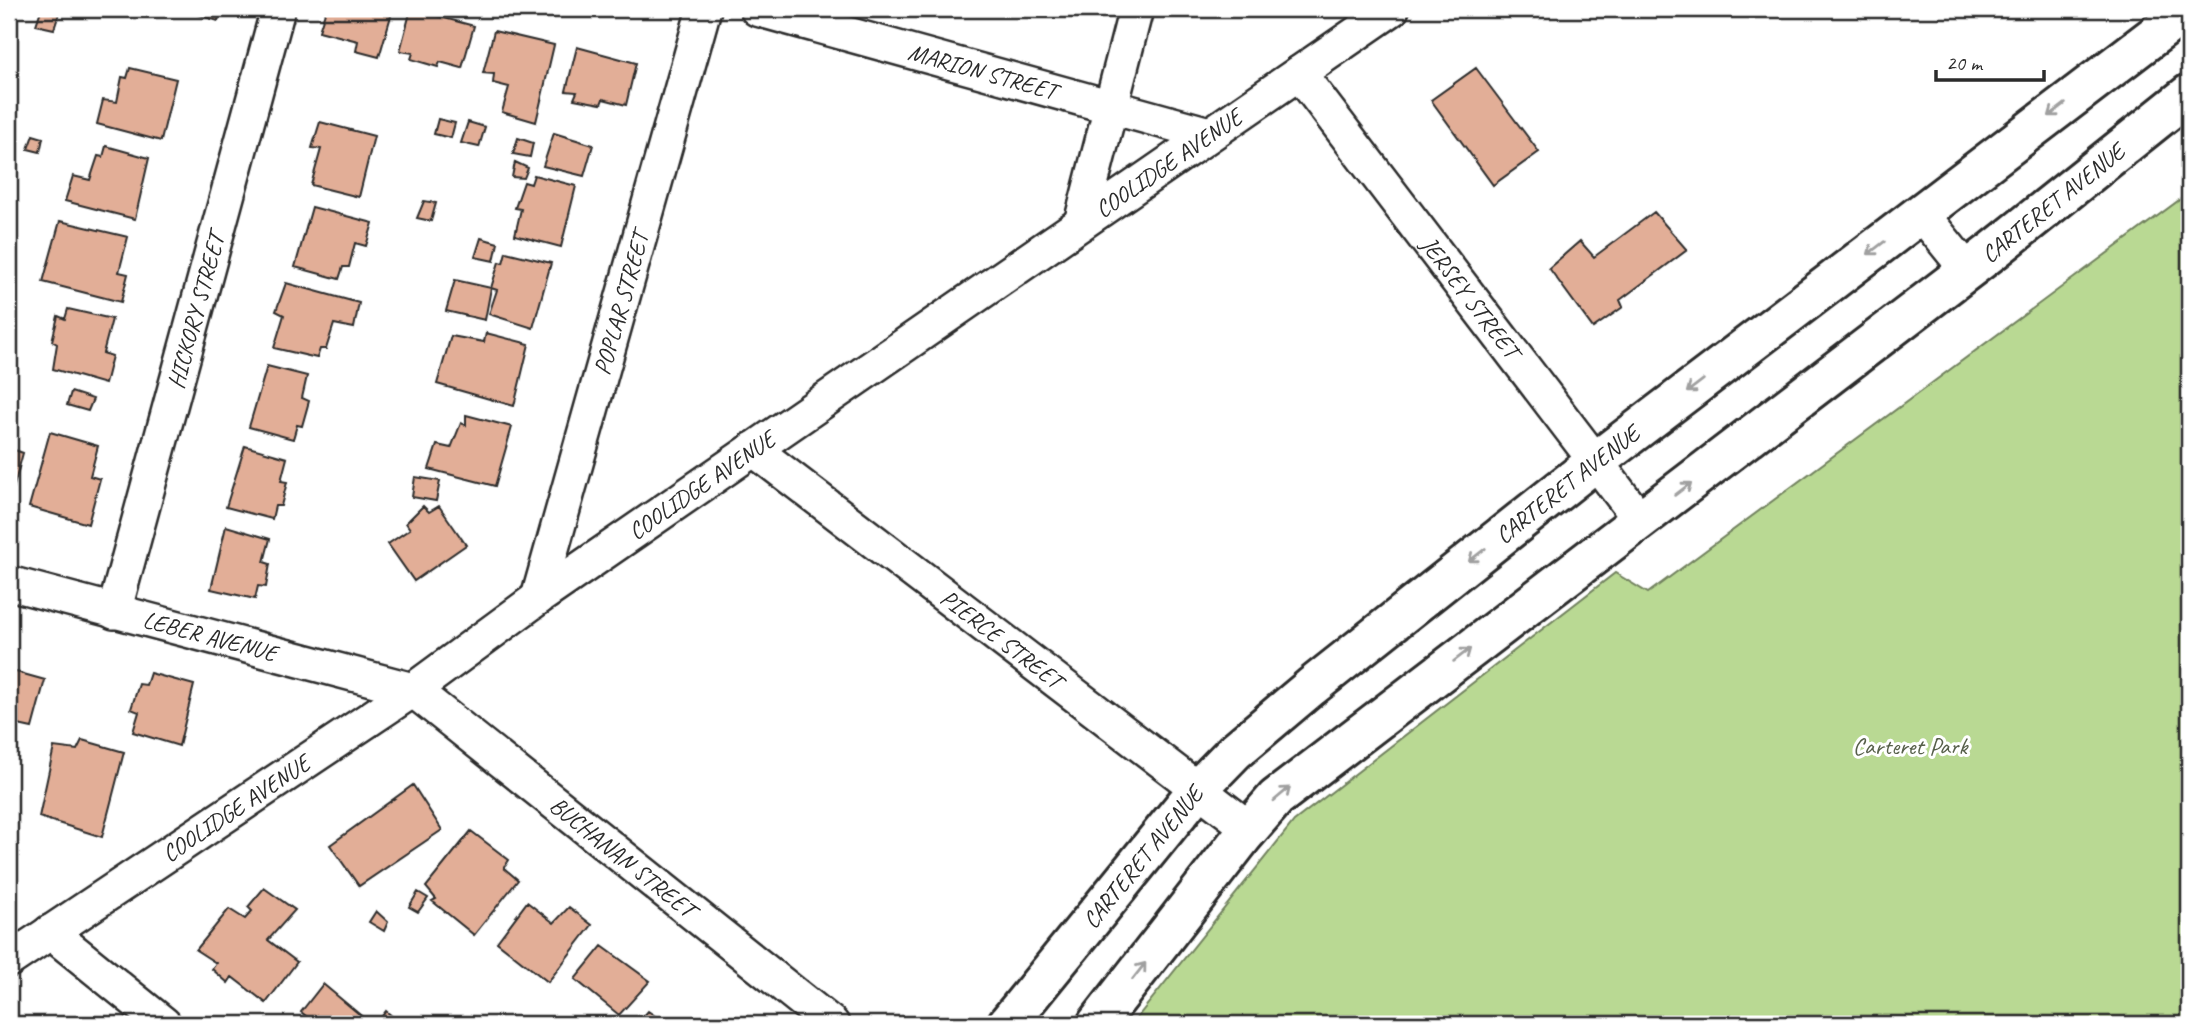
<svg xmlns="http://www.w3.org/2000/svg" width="2198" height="1033" viewBox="0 0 2198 1033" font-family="Caveat,sans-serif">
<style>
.green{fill:#b9d993;stroke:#72825f;stroke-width:2}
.building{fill:#e2ae97;stroke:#2b2b2b;stroke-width:2}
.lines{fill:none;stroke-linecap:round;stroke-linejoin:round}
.street-casing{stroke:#2b2b2b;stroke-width:38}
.secondary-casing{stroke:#2b2b2b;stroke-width:44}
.street{stroke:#fff;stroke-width:33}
.secondary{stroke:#fff;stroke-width:38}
.oneway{stroke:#a0a0a0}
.labels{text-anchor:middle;stroke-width:6;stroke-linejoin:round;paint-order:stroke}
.street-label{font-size:24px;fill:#2b2b2b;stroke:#fff}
.park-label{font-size:24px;fill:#565f4a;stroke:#fff}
</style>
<rect width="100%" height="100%" fill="#fff"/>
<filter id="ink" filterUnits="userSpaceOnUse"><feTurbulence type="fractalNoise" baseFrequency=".0143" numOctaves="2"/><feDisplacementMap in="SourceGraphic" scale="14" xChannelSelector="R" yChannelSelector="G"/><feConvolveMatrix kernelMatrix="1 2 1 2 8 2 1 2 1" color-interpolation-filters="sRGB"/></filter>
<g filter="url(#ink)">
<path class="green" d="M2182 198 2189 207V1024H1132L1294 821 1615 573 1648 593Z"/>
<path class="building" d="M181 9H221L218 21Z
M326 9H393L379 57 356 51 358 41 319 31Z
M411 9 474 26 462 68 440 62 438 67 411 59 413 53 400 51Z
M41 10 59 14 54 29 36 25Z
M494 31 554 45 536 122 502 112 509 87 493 83 494 74 483 73Z
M577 47 636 63 626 105 603 99 601 104 574 99 577 92 566 91Z
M130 68 176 79 161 141 97 124 103 100 117 102 122 77 127 78Z
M1476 68 1539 152 1493 185 1431 100Z
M438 119 455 123 451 138 434 134Z
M320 122 374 136 359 197 311 185 321 149 312 148Z
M468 122 485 127 479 147 461 143Z
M554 133 593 145 584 176 543 166Z
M33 135 43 138 40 152 28 149Z
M518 138 533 143 530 157 513 154Z
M106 146 149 158 135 219 65 201 73 176 90 180 98 156 103 157Z
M515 162 528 168 524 178 512 177Z
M534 175 576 186 561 247 515 235 521 209 515 208 524 182 531 184Z
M424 201 436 203 431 221 417 218Z
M312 207 373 223 366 246 355 243 349 267H343L339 279 295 267Z
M1654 212 1687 250 1620 300 1623 307 1593 328 1549 268 1580 241 1594 257Z
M60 221 128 237 119 272 128 274 121 302 43 282Z
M481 238 498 243 494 261 475 257Z
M506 252 551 263 533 328 489 314 497 290 491 288 499 262 503 263Z
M455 280 491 288 485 320 446 311Z
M286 283 359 303 354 328 334 324 326 349H320L317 358 274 348 284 315 276 311Z
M68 309 112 319 103 353 112 356 105 384 53 369 57 344 52 341 58 316 65 319Z
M486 333 529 344 514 406 437 384 451 336 484 342Z
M267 366 307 376 302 398 309 401 302 426 297 425 293 439 249 427Z
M71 392 93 399 88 411 67 405Z
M466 415 512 427 495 486 429 469 437 445 451 448 461 423 466 425Z
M50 432 98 446 90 476 100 479 88 524 29 507Z
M245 446 287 458 281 481 287 482 281 506H275L272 519 226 507Z
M9 448 23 453 11 497 9 496Z
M415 477 440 481 436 501 412 497Z
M423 506 429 512 439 506 466 545 414 581 388 544 410 529 406 523Z
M226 526 270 539 264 562 270 564 266 587 258 586 255 599 211 589Z
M9 670 45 680 32 728 9 723Z
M150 673 194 685 179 746 133 732 139 712 131 709 139 684 146 685Z
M82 740 124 752 102 837 39 817 54 747 77 750Z
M413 785 442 830 359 886 330 845Z
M471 831 509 860 504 868 518 880 474 935 432 901 436 899 426 887Z
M264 888 295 910 268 940 297 962 266 1003 232 977 228 983 212 969 216 963 196 950 229 909 245 919 252 911 248 907Z
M418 892 428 898 418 912 409 907Z
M527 902 554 923 569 907 592 925 548 982 497 942Z
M376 911 388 922 384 931 369 922Z
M602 946 650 981 619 1015 575 979Z
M323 984 371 1024H316L301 1012Z
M386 1011 401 1024H376Z
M648 1011 667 1024H637Z"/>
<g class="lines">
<defs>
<g id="street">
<path id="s1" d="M757 9 1209 134"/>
<path id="s2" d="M1299 73 1641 521"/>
<path d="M1921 213 1968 271"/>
<path d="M1081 223 1136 9"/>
<path id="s3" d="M753 449 1249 828"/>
<path id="s4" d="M9 583 413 690 832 1024"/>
<path id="s5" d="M538 598 704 9"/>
<path id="s6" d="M114 612 278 9"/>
<path d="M50 932 164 1024"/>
<path id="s7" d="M9 960 413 690 538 598 1392 9"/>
</g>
<g id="secondary">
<path id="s8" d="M1007 1024 1198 789 1235 751 1311 687 1595 462 2189 9"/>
<path id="s9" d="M1097 1024 1243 836 1276 798 1994 250 2189 94"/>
</g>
</defs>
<use href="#street" class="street-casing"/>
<use href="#secondary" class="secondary-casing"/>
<use href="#street" class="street"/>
<use href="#secondary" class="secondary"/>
</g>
<defs><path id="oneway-shaft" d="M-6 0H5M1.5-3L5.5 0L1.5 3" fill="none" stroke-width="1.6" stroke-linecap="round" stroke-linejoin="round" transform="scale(1.75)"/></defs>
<g class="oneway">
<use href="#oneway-shaft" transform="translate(2057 110) rotate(143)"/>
<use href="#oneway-shaft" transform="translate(1876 248) rotate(143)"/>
<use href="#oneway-shaft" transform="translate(1695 386) rotate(143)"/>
<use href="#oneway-shaft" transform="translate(1683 489) rotate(-37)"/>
<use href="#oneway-shaft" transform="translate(1477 555) rotate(142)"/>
<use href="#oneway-shaft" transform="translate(1462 655) rotate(-37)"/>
<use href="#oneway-shaft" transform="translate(1282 794) rotate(-40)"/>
<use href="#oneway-shaft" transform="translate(1139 971) rotate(-52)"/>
</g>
</g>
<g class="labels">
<g class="street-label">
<text dy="8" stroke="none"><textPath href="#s1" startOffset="234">MARION STREET</textPath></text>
<text dy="8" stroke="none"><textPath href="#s7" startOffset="1407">COOLIDGE AVENUE</textPath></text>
<text dy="8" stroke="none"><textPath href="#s9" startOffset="1267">CARTERET AVENUE</textPath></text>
<text dy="8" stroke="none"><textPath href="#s2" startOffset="282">JERSEY STREET</textPath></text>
<text dy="8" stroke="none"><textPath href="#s5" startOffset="306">POPLAR STREET</textPath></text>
<text dy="8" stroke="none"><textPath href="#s6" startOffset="312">HICKORY STREET</textPath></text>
<text dy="8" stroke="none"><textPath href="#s8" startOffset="782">CARTERET AVENUE</textPath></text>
<text dy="8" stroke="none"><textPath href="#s7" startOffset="840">COOLIDGE AVENUE</textPath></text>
<text dy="8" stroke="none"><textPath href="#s4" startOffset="208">LEBER AVENUE</textPath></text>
<text dy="8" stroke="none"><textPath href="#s3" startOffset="313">PIERCE STREET</textPath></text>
<text dy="8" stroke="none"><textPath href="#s7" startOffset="273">COOLIDGE AVENUE</textPath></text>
<text dy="8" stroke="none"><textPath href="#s4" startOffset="686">BUCHANAN STREET</textPath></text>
<text dy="8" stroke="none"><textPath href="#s8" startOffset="215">CARTERET AVENUE</textPath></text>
</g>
<g class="park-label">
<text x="1910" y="754">Carteret Park</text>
</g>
</g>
<rect width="2198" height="1033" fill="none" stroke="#fff" stroke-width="35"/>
<rect x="18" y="18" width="2163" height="998" fill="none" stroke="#2b2b2b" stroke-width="2.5" filter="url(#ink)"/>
<path d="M1936 70v10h108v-10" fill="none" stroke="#2b2b2b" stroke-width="3.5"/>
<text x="1946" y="70" font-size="21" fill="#2b2b2b" stroke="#ffffff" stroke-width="5" paint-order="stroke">20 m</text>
</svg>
